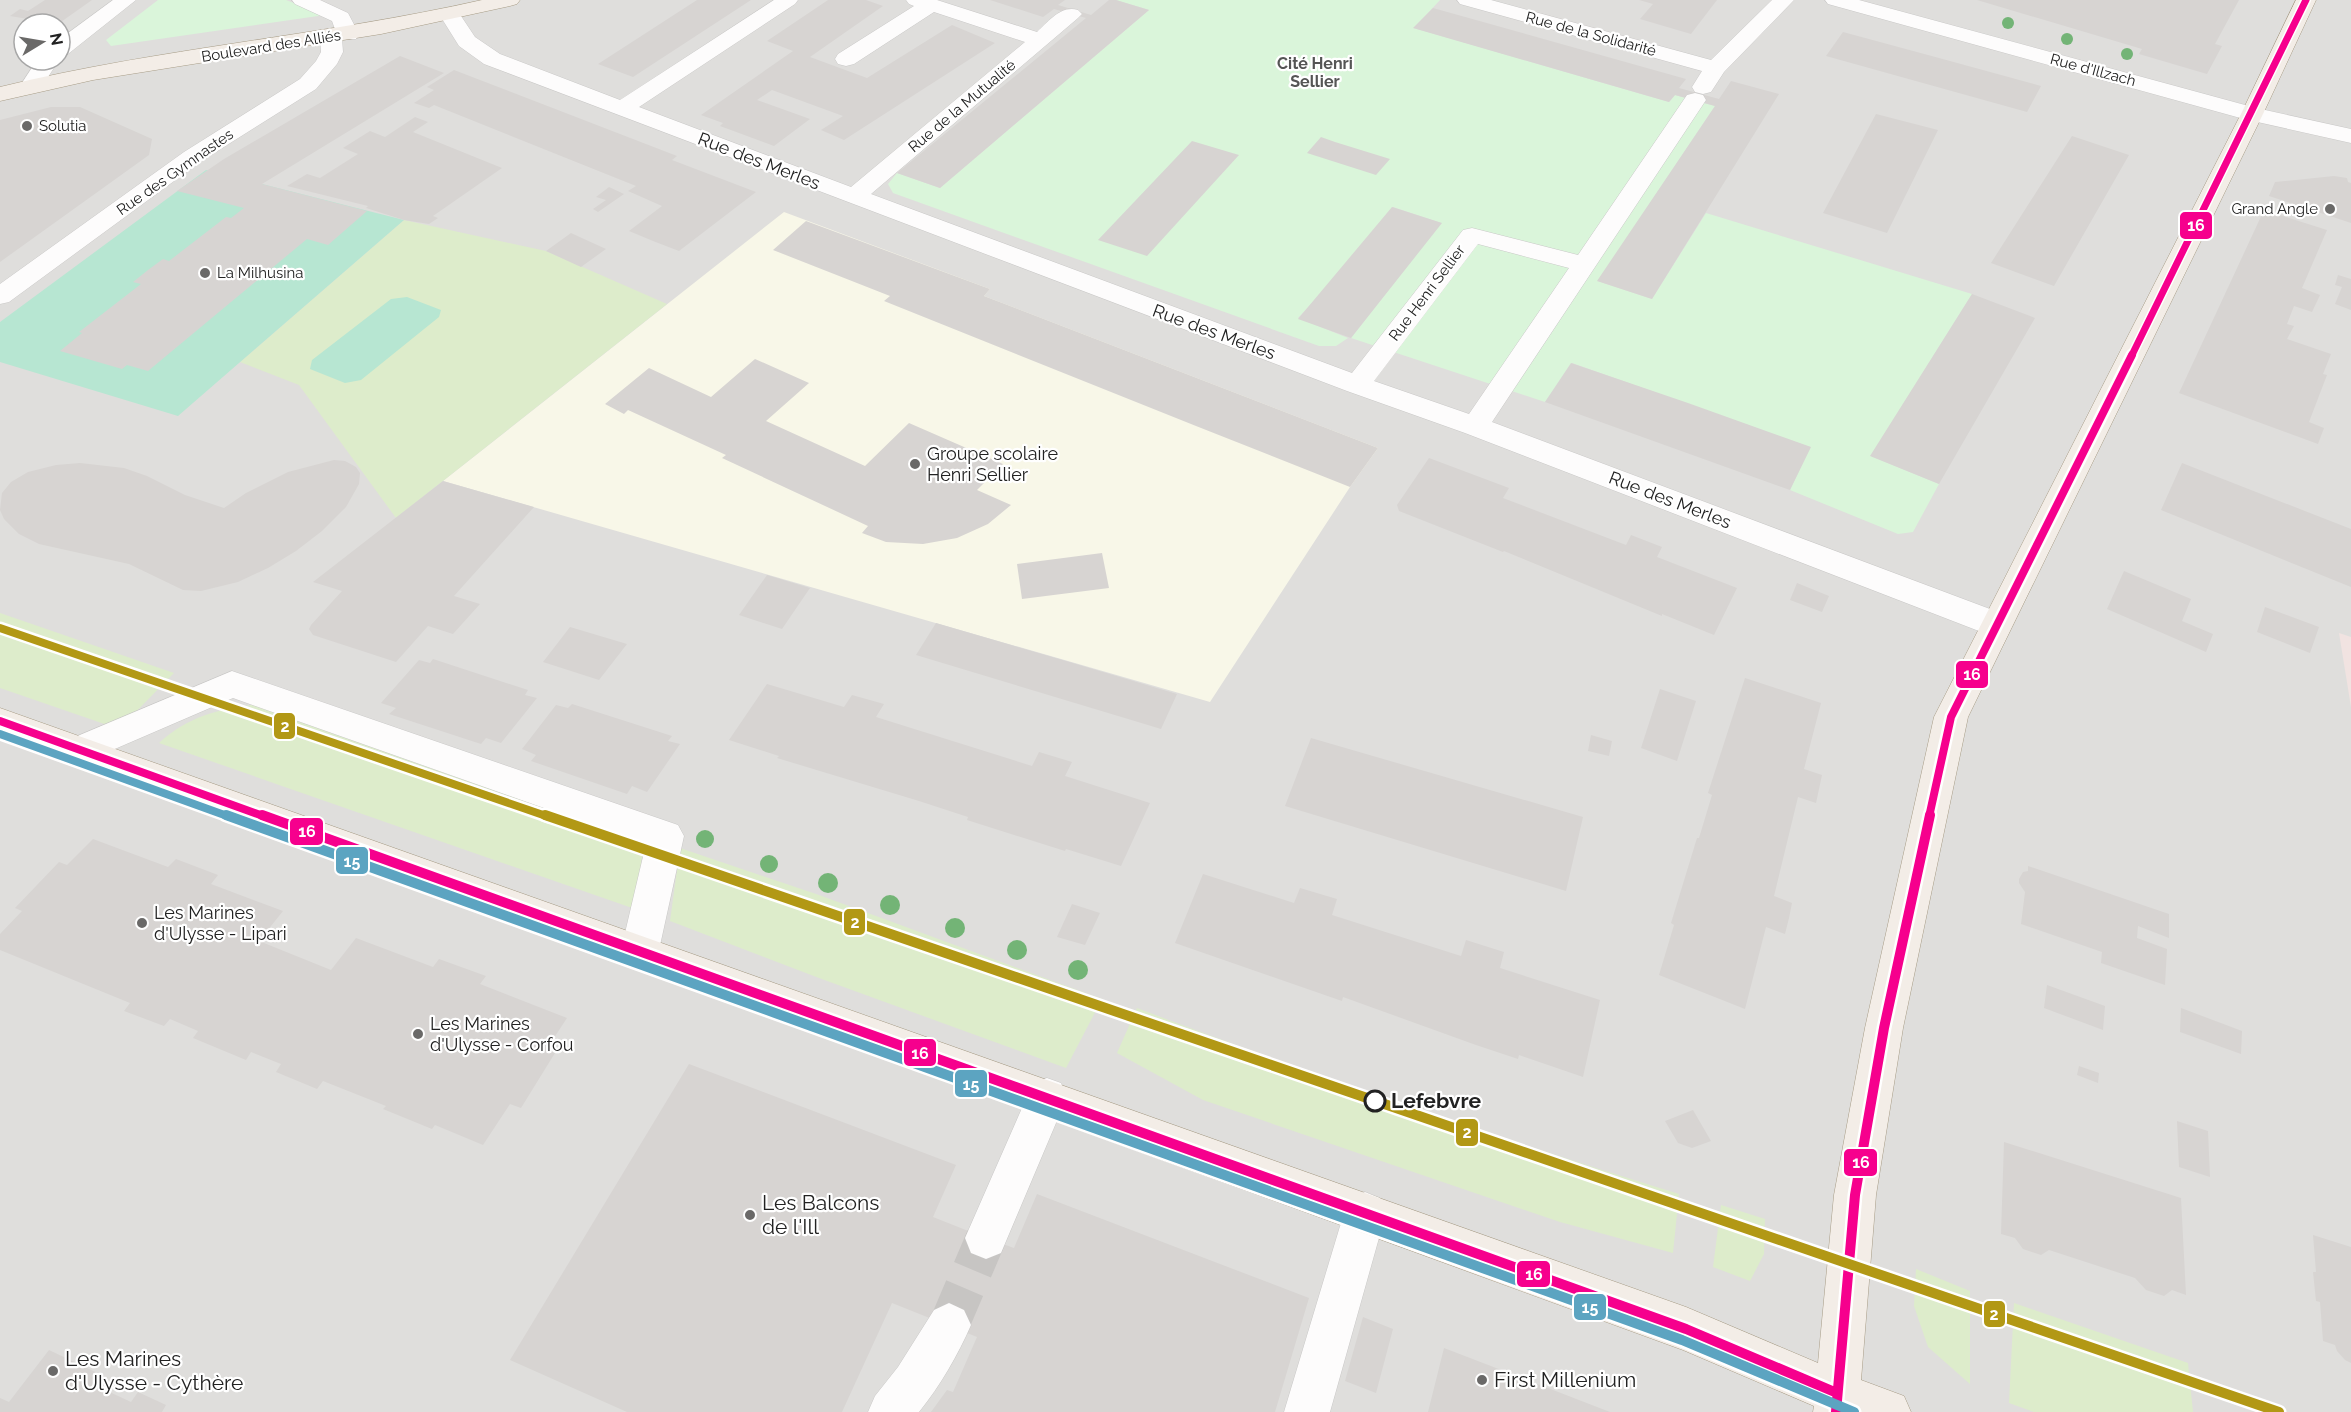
<svg xmlns="http://www.w3.org/2000/svg" width="2351" height="1412" viewBox="0 0 2351 1412" font-family="Raleway,sans-serif">
<style>
.residential{fill:#dfdedc;fill-rule:evenodd}
.commercial{fill:#f1e3e1}
.education{fill:#f8f7e8}
.grass{fill:#ddeccb}
.park{fill:#daf5da}
.pitch{fill:#b7e6d2}
.building{fill:#d7d4d2}
.lines{fill:none;stroke-linecap:round;stroke-linejoin:round}
.minor-tunnel{stroke:#c7c5c3;stroke-width:40;stroke-dasharray:40 20;stroke-linecap:butt}
.minor-casing{stroke:#c9c8c7;stroke-width:1}
.major-casing{stroke:#a79c86;stroke-width:1}
.minor{fill:#fdfcfc;fill-rule:evenodd}
.major{fill:#f3ede7;fill-rule:evenodd}
.bus-1-far2-casing{stroke:#fff;stroke-width:10}
.bus-1-far1-casing{stroke:#fff;stroke-width:13}
.bus-1-casing{stroke:#fff;stroke-width:15}
.bus-2-far1-casing{stroke:#fff;stroke-width:13}
.bus-2-casing{stroke:#fff;stroke-width:15}
.bus-1-far2{stroke:#f6008d;stroke-width:7}
.bus-1-far1{stroke:#f6008d;stroke-width:8}
.bus-1{stroke:#f6008d;stroke-width:10}
.bus-2-far1{stroke:#5ca4c1;stroke-width:8}
.bus-2{stroke:#5ca4c1;stroke-width:10}
.tram-1-far1-casing{stroke:#fff;stroke-width:13}
.tram-1-casing{stroke:#fff;stroke-width:15}
.tram-1-far1{stroke:#b29815;stroke-width:8}
.tram-1{stroke:#b29815;stroke-width:10}
.tree{fill:#73b476}
.poi-dot{fill:#6a6968;stroke:#fff;stroke-width:2}
.stop-dot{fill:#fff;stroke:#222;stroke-width:3}
.labels{text-anchor:middle;stroke-width:4.5;stroke-linejoin:round;paint-order:stroke}
.far-street-label{font-size:15px;fill:#222;stroke:#fff}
.far-poi-label{font-size:15px;fill:#222;stroke:#fff;text-anchor:start}
.far-neighbourhood-label{font-size:16px;font-weight:bold;fill:#555;stroke:#fff}
.street-label{font-size:18px;fill:#222;stroke:#fff}
.poi-label{font-size:18px;fill:#222;stroke:#fff;text-anchor:start}
.near-stop-label{font-size:21px;font-weight:bold;fill:#222;stroke:#fff;text-anchor:start}
.near-poi-label{font-size:21px;fill:#222;stroke:#fff;text-anchor:start}
.line-badge{stroke:#fff;stroke-width:2}
.badge-label{font-size:16px;text-anchor:middle;font-weight:bold;fill:#fff}
</style>
<rect width="100%" height="100%" fill="#f0eeeb"/>
<path class="residential" d="M0 0H2351V1412H0ZM24 24H60V60H24Z"/>
<path class="commercial" d="M2339 633 2351 637V707Z"/>
<path class="education" d="M784 212 990 289 984 296 1378 448 1350 487 1210 702 443 481Z"/>
<path class="grass" d="M404 220 546 251 667 304 396 518 299 385 240 362Z
M0 613 174 673 119 729 0 688Z
M257 704 644 842 635 909 159 743C188 716 219 709 257 704Z
M680 848 819 895 1102 999 1066 1068 819 978 670 921Z
M1137 1008C1315 1076 1497 1138 1679 1194L1673 1253 1560 1222 1203 1100 1117 1053Z
M1721 1205 1765 1219 1764 1254 1750 1281 1713 1267Z
M1916 1269 1970 1291V1384L1928 1347 1914 1306Z
M2014 1303 2188 1363 2193 1412H2034L2009 1403Z"/>
<path class="park" d="M158 0H286L325 15 111 46 106 40Z
M1116 0H1440L1414 28 1669 102 1675 95 1715 106 1598 281 1652 299 1706 213 1972 294 1871 456 1939 484 1913 532 1898 534 1790 490 1810 447 1572 363 1545 402 1351 338 1441 223 1393 207 1350 262 1298 318 1348 338 1336 346H1319L893 193 888 184 897 173 940 188 1149 10Z"/>
<path class="pitch" d="M206 170 404 220 178 416 0 362V322Z
M407 297 441 310 439 317 361 380 345 383 310 369 312 360 391 299Z"/>
<path class="building" d="M45 0H92L58 24 10 16 20 9 28 11Z
M697 0H751L633 77 598 64Z
M828 0H866L883 6 810 57 867 78 952 25 995 43 844 140 821 130 843 116 772 90 757 100 810 119 774 146 720 126 723 123 701 115 793 51 767 41Z
M990 0H1065L1058 5 1091 15 1109 0H1116L1149 10 940 188 897 173 1086 18 1054 9 1043 17Z
M1717 0 1691 34 1640 19 1653 4 1639 0Z
M1977 0H2239L2215 44 2222 46 2207 74 2139 54 2142 49Z
M1433 8 1686 79 1679 88 1719 99 1731 81 1779 94 1652 299 1597 281 1715 106 1675 95 1669 102 1413 28Z
M1843 32 1939 58 2041 86 2027 112 1826 56Z
M400 56 444 73 262 184 367 211 328 245 307 239 148 371 127 365 122 369 60 351 82 333 79 332 141 284 133 282 148 270 163 259 169 261 226 217 231 218 244 208 177 191 224 159Z
M454 70 677 156 672 160 756 192 679 251 653 241 629 231 662 206 628 191 636 186 434 105 429 108 414 103 434 90 427 87Z
M51 107H80L152 139 149 155 0 262V120Z
M1876 114 1938 130 1887 233 1823 213Z
M415 117 428 122 413 132 502 168 433 216 438 218 429 224 404 220 366 208 368 206 287 186 307 174 320 178 358 154 343 148 370 131 385 137Z
M2072 136 2129 155 2054 286 1991 263Z
M1321 137 1335 142 1390 159 1376 175 1307 153Z
M1192 141 1239 155 1147 256 1098 240Z
M2334 176 2347 178 2348 182 2351 183V223L2269 196 2275 182Z
M609 187 624 194 598 212 593 209 606 200 596 197Z
M1392 207 1442 223 1351 338 1298 319Z
M2264 210 2327 230 2302 288 2320 295 2312 312 2294 306 2287 324 2294 326 2287 339 2331 354 2323 374 2327 375 2309 422 2324 428 2318 444 2179 393Z
M806 221 990 289 984 296 1378 448 1350 487 1196 426 884 301 890 296 773 250Z
M571 233 584 239 606 249 581 267 546 251Z
M2338 275 2351 279V310L2335 304 2342 287 2335 285Z
M1972 294 2035 318 1939 484 1870 456Z
M755 359 809 383 766 421 865 466 909 423 1003 464 977 490 1011 505 988 524 957 538 923 544 886 542 862 533 868 526 722 458 726 455 628 410 624 414 605 404 649 368 711 397Z
M1571 363 1688 403 1811 447 1790 490 1545 402Z
M1429 458 1509 488 1503 498 1626 545 1631 535 1662 547 1657 557 1737 588 1714 635 1662 614V616L1504 551 1503 552 1399 511 1397 505Z
M334 460 345 461 356 467 360 473 359 484 346 507 322 531 296 551 268 568 238 582 201 591 183 590 129 564 39 544 19 534 4 519 0 510 2 493 11 482 28 472 56 465 80 463 124 468 147 476 185 495 224 508 246 493 288 472Z
M2182 463 2351 529V587L2161 510Z
M443 481 534 507 454 596 480 604 453 634 428 626 396 662 313 635 309 629 311 625 342 591 313 582Z
M1102 553 1109 588 1022 599 1017 564Z
M2124 571 2191 599 2182 621 2213 634 2206 652 2107 609Z
M767 575 810 588 782 629 739 615Z
M1797 583 1829 596 1822 612 1790 600Z
M2265 607 2319 627 2310 653 2257 632Z
M936 623 1066 661 1177 694 1161 729 1138 722 916 655Z
M570 627 627 644 599 680 543 662Z
M433 659 528 690 525 695 537 698 501 743 486 738 481 744 389 714 396 708 381 703 419 660 430 663Z
M1745 678 1821 703 1804 769 1822 775 1816 803 1798 797 1774 896 1792 903 1789 918 1785 934 1766 927 1745 1009 1659 975 1674 925 1671 923 1697 838H1699L1712 795 1708 793Z
M767 684 844 707 852 695 884 704 876 717 1032 766 1039 752 1072 762 1065 776 1150 803 1121 866 1066 849 1065 851 967 820 968 817 919 801 777 758 779 756 729 740Z
M1660 689 1696 701 1677 761 1641 748Z
M572 704 672 736 668 741 680 744 647 792 632 786 627 794 531 761 536 755 522 749 556 705 568 708Z
M1591 735 1612 741 1609 756 1588 751Z
M1311 738 1583 817 1566 891 1285 806Z
M93 839 168 867 176 859 218 875 211 884 283 911 259 941 331 970 356 938 433 967 439 959 486 976 480 984 567 1018 546 1050 555 1053 521 1108 510 1104 483 1145 435 1125 432 1129 383 1109 386 1106 323 1081 317 1089 276 1072 281 1064 251 1052 246 1060 193 1038 198 1031 170 1019 164 1026 124 1011 130 1003 0 950V934L22 911 15 908 59 862 67 865Z
M2028 866 2169 914V938L2138 926 2137 938 2167 949 2165 985 2101 963 2102 952 2021 924 2025 892 2019 883V879L2023 872 2028 871Z
M1203 874 1294 903 1300 888 1337 899 1332 915 1461 956 1466 940 1504 952 1500 968 1600 1000 1583 1077 1519 1055 1518 1059 1476 1045 1343 997 1342 1001 1175 943Z
M1072 904 1100 913 1085 945 1057 937Z
M2047 985 2105 1006 2103 1030 2044 1008Z
M2181 1008 2242 1031 2241 1054 2180 1032Z
M689 1064 956 1165 933 1217 986 1238 1014 1248 1037 1194 1309 1298 1275 1412H931L947 1390 953 1392 977 1337 892 1303 842 1412H627L510 1360Z
M2079 1066 2099 1073 2098 1083 2077 1075Z
M1693 1110 1711 1141 1692 1148 1678 1143 1665 1121Z
M2177 1121 2208 1131 2210 1177 2179 1167Z
M2004 1142 2181 1198 2186 1295 2172 1290 2164 1296 2146 1290 2135 1278 2049 1250 2041 1255 2023 1249 2015 1238 2001 1234Z
M2313 1235 2351 1247V1363L2345 1360 2337 1351 2335 1345 2323 1341 2320 1302 2316 1301 2313 1272H2316Z
M1363 1317 1393 1329 1376 1393 1345 1381Z
M1444 1348 1610 1412H1428Z
M49 1350 108 1378 101 1388 131 1402 138 1392 166 1405 162 1412H0V1398L9 1402Z"/>
<g class="lines">
<path class="minor-tunnel" d="M949 1325 986 1238"/>
<defs>
<path id="minor" d="M113 0H136L68 54 60 56V39Z
M292 0H320L348 13 359 34 356 39H342L343 52 337 64 316 89 200 162 9 302 0 304V284L184 152 300 79 316 61 321 52 320 37 323 32H336L332 21 295 4Z
M774 0H798L795 4 639 107 851 187 1025 42 934 12 854 64 846 66 838 64 835 59 838 54 914 6 909 4 906 0H937L1037 32C1049 21 1061 5 1078 10L1082 14 1078 18 871 194 1352 373 1463 230 1472 228 1578 255 1687 95 1695 93 1703 95 1706 100 1492 422 2006 615 2011 624 2006 633 1995 636 1984 633 1465 433 1347 391 484 64 459 46 439 14 443 10 450 8 457 10 475 37 500 54 620 100ZM1478 244 1569 268 1469 414 1374 381Z
M1457 0H1491L1711 60 1772 0H1794L1724 72 1711 92 1703 94 1695 92 1692 87 1702 71 1460 4Z
M1825 0H1859L2256 108 2351 129V143L2244 119 1828 4Z
M37 60H59L39 91 31 93 23 91 20 86Z
M232 671 678 825 684 836 659 950 653 962 640 967 627 962 621 950 646 844 623 836 233 698 80 764 68 760 63 750 68 740Z
M1047 1078 1061 1083 1067 1097 1001 1253 986 1259 971 1253 965 1238 1033 1083Z
M1365 1192 1380 1198 1386 1213 1330 1412H1284L1344 1213 1350 1198Z
M949 1303 964 1310 971 1325C958 1355 940 1386 919 1412H868L875 1396 898 1367 934 1310Z"/>
<path id="major" d="M482 0H520L517 4 510 6 381 34 93 80 0 101V87C159 48 323 36 482 0Z
M2296 0H2316L2263 114 1968 717 1903 1028 1876 1195 1861 1380 1904 1396 1911 1412H1813L1814 1406 1683 1350 0 735V708L1686 1307 1818 1363 1834 1195 1865 1028 1934 717 2241 114Z"/>
</defs>
<use href="#minor" class="minor-casing"/>
<use href="#major" class="major-casing"/>
<use href="#minor" class="minor"/>
<use href="#major" class="major"/>
<defs>
<path id="bus-1-far2" d="M2131 357 2306 0"/>
<path id="bus-1-far1" d="M0 721 266 817
M1929 817 1951 717 2132 355"/>
<path id="bus-1" d="M262 815 1686 1329 1837 1393
M1836 1412 1855 1195 1884 1028 1930 815"/>
<path id="bus-2-far1" d="M0 734 230 817"/>
<path id="bus-2" d="M226 815 1682 1340 1854 1412"/>
</defs>
<use href="#bus-1-far2" class="bus-1-far2-casing"/>
<use href="#bus-1-far1" class="bus-1-far1-casing"/>
<use href="#bus-1" class="bus-1-casing"/>
<use href="#bus-2-far1" class="bus-2-far1-casing"/>
<use href="#bus-2" class="bus-2-casing"/>
<use href="#bus-1-far2" class="bus-1-far2"/>
<use href="#bus-1-far1" class="bus-1-far1"/>
<use href="#bus-1" class="bus-1"/>
<use href="#bus-2-far1" class="bus-2-far1"/>
<use href="#bus-2" class="bus-2"/>
<defs>
<path id="tram-1-far1" d="M0 628 549 817"/>
<path id="tram-1" d="M545 815 2279 1412"/>
</defs>
<use href="#tram-1-far1" class="tram-1-far1-casing"/>
<use href="#tram-1" class="tram-1-casing"/>
<use href="#tram-1-far1" class="tram-1-far1"/>
<use href="#tram-1" class="tram-1"/>
</g>
<g class="tree">
<circle cx="2008" cy="23" r="6"/>
<circle cx="2067" cy="39" r="6"/>
<circle cx="2127" cy="54" r="6"/>
<circle cx="705" cy="839" r="9"/>
<circle cx="769" cy="864" r="9"/>
<circle cx="828" cy="883" r="10"/>
<circle cx="890" cy="905" r="10"/>
<circle cx="955" cy="928" r="10"/>
<circle cx="1017" cy="950" r="10"/>
<circle cx="1078" cy="970" r="10"/>
</g>
<g class="poi-dot">
<circle cx="27" cy="126" r="6"/>
<circle cx="2330" cy="209" r="6"/>
<circle cx="205" cy="273" r="6"/>
<circle cx="915" cy="464" r="6"/>
<circle cx="142" cy="923" r="6"/>
<circle cx="418" cy="1034" r="6"/>
<circle cx="750" cy="1215" r="6"/>
<circle cx="53" cy="1371" r="6"/>
<circle cx="1482" cy="1380" r="6"/>
</g>
<circle class="stop-dot" cx="1375" cy="1101" r="10"/>
<g class="labels">
<g class="far-street-label">
<text transform="translate(1591 34) rotate(15)" y="5">Rue de la Solidarité</text>
<text transform="translate(271 46) rotate(-9)" y="5">Boulevard des Alliés</text>
<text transform="translate(2093 70) rotate(15)" y="5">Rue d'Illzach</text>
<text transform="translate(962 106) rotate(-40)" y="5">Rue de la Mutualité</text>
<text transform="translate(175 172) rotate(-35)" y="5">Rue des Gymnastes</text>
<text transform="translate(1427 293) rotate(-53)" y="5">Rue Henri Sellier</text>
</g>
<g class="far-poi-label">
<text x="39" y="131">Solutia</text>
<text x="2318" y="214" text-anchor="end">Grand Angle</text>
<text x="217" y="278">La Milhusina</text>
</g>
<g class="far-neighbourhood-label">
<text x="1315" y="69">Cité Henri<tspan x="1315" dy="18">Sellier</tspan></text>
</g>
<g class="street-label">
<text transform="translate(759 161) rotate(21)" y="6">Rue des Merles</text>
<text transform="translate(1214 332) rotate(20)" y="6">Rue des Merles</text>
<text transform="translate(1670 500) rotate(21)" y="6">Rue des Merles</text>
</g>
<g class="poi-label">
<text x="927" y="460">Groupe scolaire<tspan x="927" dy="21">Henri Sellier</tspan></text>
<text x="154" y="919">Les Marines<tspan x="154" dy="21">d'Ulysse - Lipari</tspan></text>
<text x="430" y="1030">Les Marines<tspan x="430" dy="21">d'Ulysse - Corfou</tspan></text>
</g>
<g class="near-stop-label">
<text x="1391" y="1108">Lefebvre</text>
</g>
<g class="near-poi-label">
<text x="762" y="1210">Les Balcons<tspan x="762" dy="24">de l'Ill</tspan></text>
<text x="65" y="1366">Les Marines<tspan x="65" dy="24">d'Ulysse - Cythère</tspan></text>
<text x="1494" y="1387">First Millenium</text>
</g>
</g>
<g class="line-badge">
<rect x="2179" y="211" width="34" height="29" rx="6" fill="#f6008d"/>
<rect x="1955" y="660" width="34" height="29" rx="6" fill="#f6008d"/>
<rect x="273" y="712" width="23" height="28" rx="6" fill="#b29815"/>
<rect x="289" y="817" width="35" height="29" rx="6" fill="#f6008d"/>
<rect x="335" y="846" width="34" height="29" rx="6" fill="#5ca4c1"/>
<rect x="843" y="908" width="23" height="28" rx="6" fill="#b29815"/>
<rect x="903" y="1038" width="34" height="29" rx="6" fill="#f6008d"/>
<rect x="954" y="1069" width="34" height="29" rx="6" fill="#5ca4c1"/>
<rect x="1455" y="1118" width="24" height="29" rx="6" fill="#b29815"/>
<rect x="1843" y="1148" width="35" height="29" rx="6" fill="#f6008d"/>
<rect x="1516" y="1260" width="35" height="28" rx="6" fill="#f6008d"/>
<rect x="1573" y="1293" width="34" height="28" rx="6" fill="#5ca4c1"/>
<rect x="1983" y="1300" width="23" height="28" rx="6" fill="#b29815"/>
</g>
<g class="badge-label">
<text x="2196" y="231">16</text>
<text x="1972" y="680">16</text>
<text x="285" y="732">2</text>
<text x="307" y="837">16</text>
<text x="352" y="867">15</text>
<text x="855" y="928">2</text>
<text x="920" y="1059">16</text>
<text x="971" y="1090">15</text>
<text x="1467" y="1138">2</text>
<text x="1861" y="1168">16</text>
<text x="1534" y="1280">16</text>
<text x="1590" y="1313">15</text>
<text x="1994" y="1320">2</text>
</g>
<g transform="translate(42 42) rotate(79)"><circle r="28" fill="#ffffff" stroke="#a7a7a7" stroke-width="1.5"/>
<path d="M0-4.5L10 22L0 15L-10 22Z" fill="#6a6968"/>
<text y="-9" font-size="16" font-weight="bold" text-anchor="middle" fill="#222222">N</text>
</g>
</svg>
